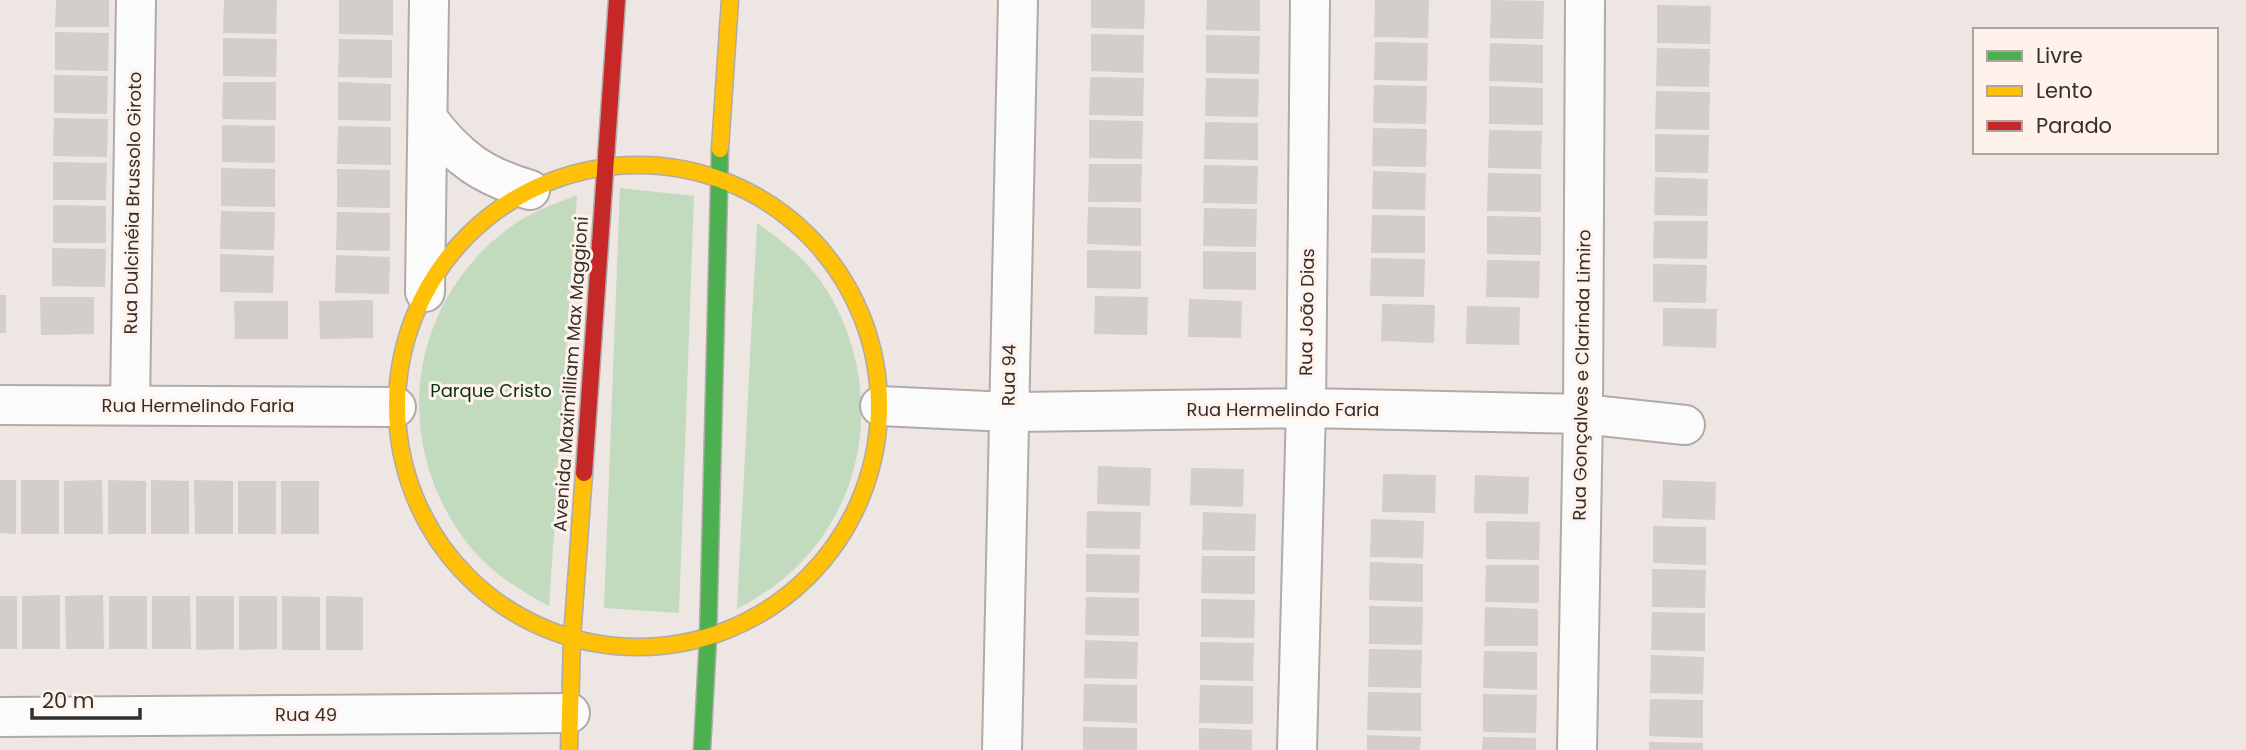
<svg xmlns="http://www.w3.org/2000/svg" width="2246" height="750" viewBox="0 0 2246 750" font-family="Poppins,sans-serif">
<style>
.green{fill:#c2dbbe}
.building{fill:#d4cecb}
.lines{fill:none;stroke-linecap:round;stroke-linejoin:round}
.street-casing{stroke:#b0aba8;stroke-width:42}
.fast-casing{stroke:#b0aba8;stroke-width:19}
.slow-casing{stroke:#b0aba8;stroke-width:19}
.jam-casing{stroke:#b0aba8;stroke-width:19}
.street{stroke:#fcfbfb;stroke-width:38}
.fast{stroke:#4caf50;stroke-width:16}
.slow{stroke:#ffc107;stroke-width:16}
.jam{stroke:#c62828;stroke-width:16}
.labels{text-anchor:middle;stroke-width:6;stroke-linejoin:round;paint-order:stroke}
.street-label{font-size:18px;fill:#342f2c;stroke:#fff2eb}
.park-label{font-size:18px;fill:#04340c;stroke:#fff2eb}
</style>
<rect width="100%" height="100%" fill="#ede6e2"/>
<path class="green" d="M620 188 694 196 679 613 604 608Z
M577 195 549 606C521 591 493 574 472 549 387 446 406 296 519 221 537 210 557 203 577 195Z
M757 223C783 241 809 262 826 289 883 380 871 500 790 573 774 588 756 598 737 609Z"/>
<path class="building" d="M56 0H109V27H55Z
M224 0H277L276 34 223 33Z
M339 0H393V35L339 34Z
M1091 0H1145L1144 29 1091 28Z
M1207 0H1260V31L1206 30Z
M1375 0H1429L1428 38 1374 37Z
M1491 0 1544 1 1543 39 1490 38Z
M1657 5 1711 6 1710 44 1657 43Z
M55 32 109 33 108 71 55 70Z
M1091 34 1144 35 1143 73 1091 71Z
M1206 35 1260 36 1259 74 1206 73Z
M223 38 277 39 276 77 223 76Z
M339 39 392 40V78L338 77Z
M1375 42 1428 43 1427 81 1374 80Z
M1490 43 1543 45V83L1489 81Z
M1657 48 1710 49 1709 87 1656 86Z
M54 75 108 76 107 114 54 113Z
M1090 77 1144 78 1143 116 1089 115Z
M1206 78 1259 79 1258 117 1205 116Z
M223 82H276V120L222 119Z
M338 82 391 84V121L338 120Z
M1374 85 1427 86 1426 124 1373 123Z
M1489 86 1543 88V125L1489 124Z
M1656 91 1710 92 1709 130 1655 129Z
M54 118 108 119 107 157 53 156Z
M1089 120 1143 121 1142 159 1089 158Z
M1205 122 1258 123V160L1204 159Z
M222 125 275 126V163L222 162Z
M338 126 391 127V165L337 164Z
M1373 128 1427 129 1426 167 1372 166Z
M1489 130 1542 131 1541 169 1488 168Z
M1655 134 1709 135 1708 173 1655 172Z
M53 162 107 163 106 200H53Z
M1089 164H1142L1141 202H1088Z
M1204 165 1258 166 1257 204 1203 203Z
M221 168 275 169V207L221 206Z
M337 169 390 170V208L337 207Z
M1373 171 1426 173 1425 210 1372 209Z
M1488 173 1541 174V212L1487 211Z
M1655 177 1708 179 1707 216 1654 215Z
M53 205 106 206V243H53Z
M1088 207 1141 208V246L1087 244Z
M1204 208 1257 209 1256 247 1203 246Z
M221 211 275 212 274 250 220 249Z
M337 212 390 213V251L336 250Z
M1372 215 1425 216V253H1371Z
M1487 216 1541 217V255L1487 254Z
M1654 221H1708L1707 259 1653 258Z
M52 248 106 249 105 287 52 286Z
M1087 250 1141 251V289L1087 288Z
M1203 251 1256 252V290L1203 289Z
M220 254 274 256 273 293 220 292Z
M336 255 390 257 389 294 335 293Z
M1371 258 1425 259 1424 297 1370 296Z
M1487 260 1540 261 1539 298 1486 297Z
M1653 264 1707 265 1706 303 1653 302Z
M0 295H6V333H0Z
M1095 296 1148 297 1147 335 1094 334Z
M40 297H94V334L41 335Z
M1189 299 1242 301 1241 338 1188 337Z
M373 300V338L320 339 319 301Z
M234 301H288V339H235Z
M1382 304 1435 305 1434 343 1381 341Z
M1467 306 1520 307 1519 345 1466 344Z
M1663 308 1717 309 1716 348 1663 346Z
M1098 466 1151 468 1150 506 1097 504Z
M1191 468 1244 469 1243 507 1190 505Z
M1383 474 1436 475 1435 513 1382 512Z
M1475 475 1529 477 1528 514 1474 513Z
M0 480H16V534L0 533Z
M21 480H59V534H21Z
M102 480 103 534H64V481Z
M108 480 146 481V534H108Z
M151 480 189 481V534H151Z
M194 480 233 481V534H195Z
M1663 480 1716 482 1715 520 1662 518Z
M238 481H276V534H238Z
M281 481H319V534H281Z
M1087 511 1141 512 1140 549 1086 548Z
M1203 512 1256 514 1255 551 1202 550Z
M1371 519 1424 521 1423 558 1370 557Z
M1486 521 1540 522 1539 560 1486 559Z
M1653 526 1706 527V565L1653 563Z
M1086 554 1140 555 1139 593 1086 592Z
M1202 556H1255V594L1201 593Z
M1370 562 1423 564V602L1369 600Z
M1486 565H1539V603L1485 602Z
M1652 569 1706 570 1705 608 1652 607Z
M60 595V649H22V596Z
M103 595 104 649H66L65 596Z
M0 596H17V649H0Z
M109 596H147V649H109Z
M152 596H190L191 649H152Z
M196 596H234V649L196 650Z
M239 596H277V649L239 650Z
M282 596 320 597V650H282Z
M326 596 363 597V650H326Z
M1086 597 1139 598V636L1085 635Z
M1201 599 1255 600 1254 638 1201 637Z
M1369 606 1423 607 1422 645 1369 644Z
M1485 607 1538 609V646H1484Z
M1652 612 1705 613V651L1651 650Z
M1085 640 1138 642 1137 679 1084 678Z
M1200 642 1254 643 1253 681 1200 680Z
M1369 649 1422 650 1421 688 1368 687Z
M1484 651 1537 652V690L1483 688Z
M1651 655 1704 657 1703 694 1650 693Z
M1084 684 1137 685V723L1083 721Z
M1200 685 1253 686V724L1199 723Z
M1368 692 1421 693V731L1367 730Z
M1483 694 1537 695 1536 733 1483 732Z
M1650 699 1703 700V738L1649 736Z
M1083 727 1137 728V750H1083Z
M1199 728 1252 730V750H1199Z
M1367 735 1421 737 1420 750H1367Z
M1483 737 1536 738V750H1482Z
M1649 742 1703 743V750H1649Z"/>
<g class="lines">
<defs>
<path id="street" d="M428 119C458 159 483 176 530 190
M425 292 429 0
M0 405 396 407
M130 405 136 0
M880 406 1008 412 1306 408 1583 414 1685 425
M0 717 570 713
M1002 750 1018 0
M1297 750 1306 408 1310 0
M1577 750 1583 414 1585 0"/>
<path id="fast" d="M702 750 708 638 720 149"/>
<path id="slow" d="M720 149 730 0
M397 406a241 241 0 1 1 482 0a241 241 0 1 1-482 0Z
M569 750 572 638 584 473"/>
<path id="jam" d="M584 473 617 0"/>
</defs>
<use href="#street" class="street-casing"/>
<use href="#fast" class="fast-casing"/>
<use href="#slow" class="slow-casing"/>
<use href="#jam" class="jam-casing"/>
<use href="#street" class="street"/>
<use href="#fast" class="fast"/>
<use href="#slow" class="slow"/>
<use href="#jam" class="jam"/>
</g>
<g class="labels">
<g class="street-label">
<text transform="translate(133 203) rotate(-89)" y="6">Rua Dulcinéia Brussolo Giroto</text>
<text transform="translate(1307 312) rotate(-89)" y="6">Rua João Dias</text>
<text transform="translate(571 374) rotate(-86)" y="6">Avenida Maximilliam Max Maggioni</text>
<text transform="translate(1009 375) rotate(-89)" y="6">Rua 94</text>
<text transform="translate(1582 375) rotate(-89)" y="6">Rua Gonçalves e Clarinda Limiro</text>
<text x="198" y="412">Rua Hermelindo Faria</text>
<text x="1283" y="416">Rua Hermelindo Faria</text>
<text x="306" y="721">Rua 49</text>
</g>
<g class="park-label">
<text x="491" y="397">Parque Cristo</text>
</g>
</g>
<rect x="1973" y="28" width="245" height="126" fill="#fff2eb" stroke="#aea49f" stroke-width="2"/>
<rect x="1987" y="51" width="35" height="10" fill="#4caf50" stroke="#aea49f" stroke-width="2"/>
<text x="2036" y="63" font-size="21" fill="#342f2c">Livre</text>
<rect x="1987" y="86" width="35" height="10" fill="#ffc107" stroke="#aea49f" stroke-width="2"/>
<text x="2036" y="98" font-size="21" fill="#342f2c">Lento</text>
<rect x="1987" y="121" width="35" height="10" fill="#c62828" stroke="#aea49f" stroke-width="2"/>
<text x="2036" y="133" font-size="21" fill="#342f2c">Parado</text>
<path d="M32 708v10h108v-10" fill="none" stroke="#342f2c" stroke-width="3.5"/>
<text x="42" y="708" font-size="21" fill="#342f2c" stroke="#fff2eb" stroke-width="5" paint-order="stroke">20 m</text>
</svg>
